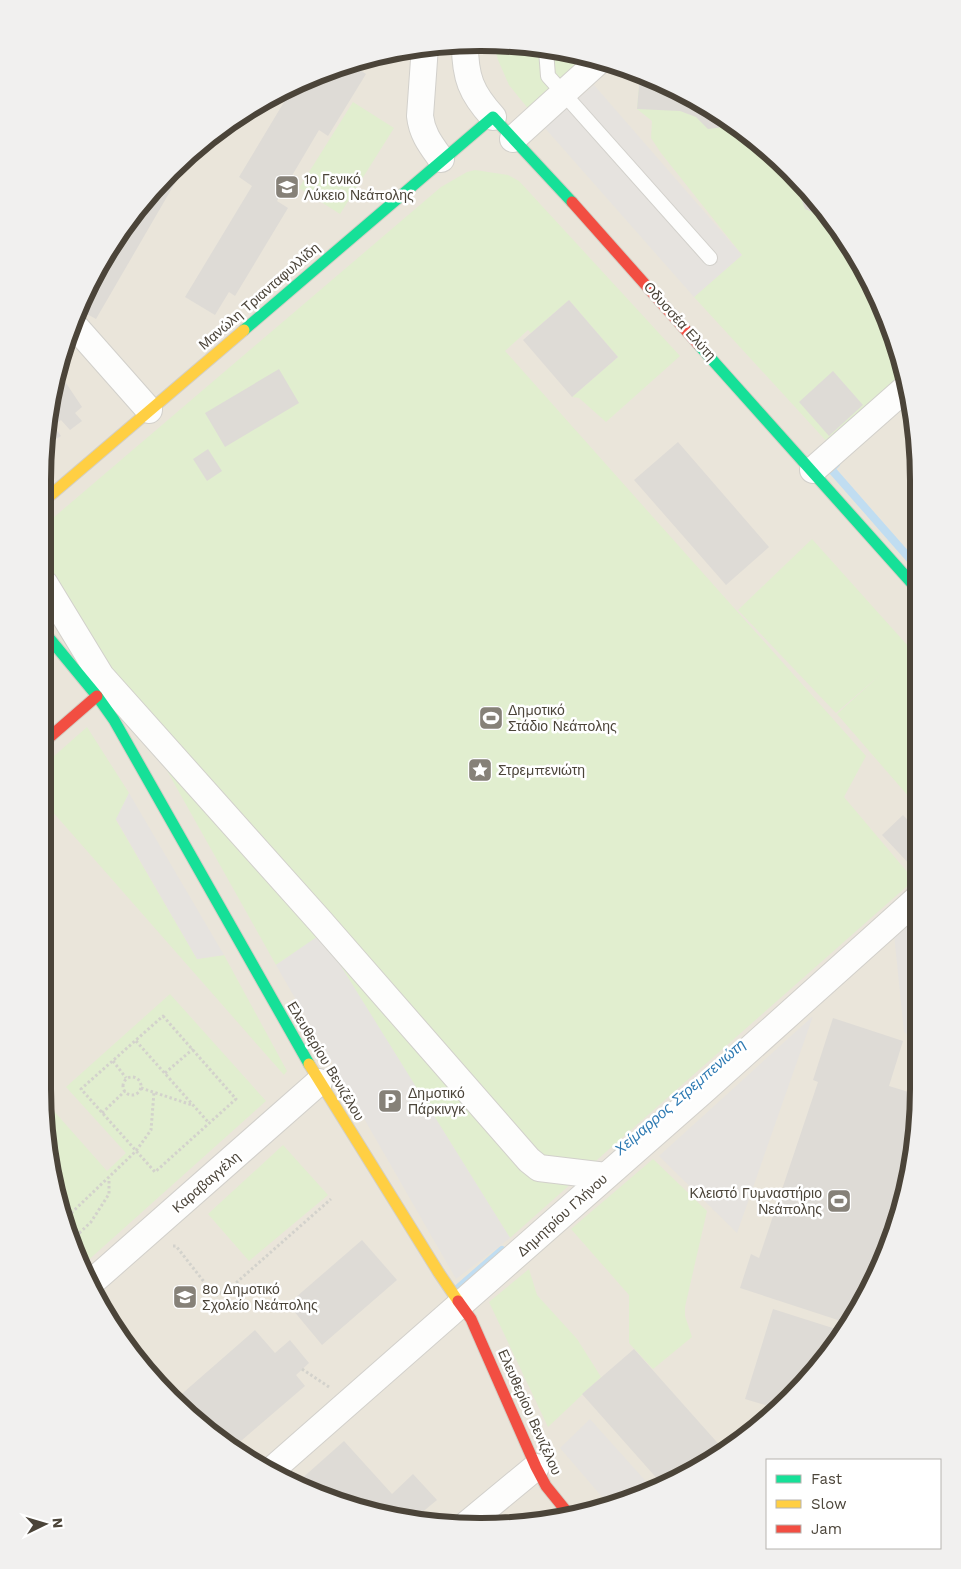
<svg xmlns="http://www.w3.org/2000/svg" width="961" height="1569" viewBox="0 0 961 1569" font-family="'Work Sans',sans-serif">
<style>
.education{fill:#eae5da}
.green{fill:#e1eecf}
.parking{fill:#e6e3df}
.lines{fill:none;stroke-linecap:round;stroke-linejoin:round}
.stream{stroke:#c0ddf1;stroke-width:8}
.building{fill:#dedbd6}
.lane-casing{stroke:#d2d0cb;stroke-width:16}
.street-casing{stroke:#d2d0cb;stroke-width:28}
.fast-casing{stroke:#d3cfc5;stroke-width:13}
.slow-casing{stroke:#d3cfc5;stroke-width:13}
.jam-casing{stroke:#d3cfc5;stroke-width:13}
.path{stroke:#d3d2cc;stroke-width:3;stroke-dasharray:2.5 2.5;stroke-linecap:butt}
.lane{stroke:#fdfdfc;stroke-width:14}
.street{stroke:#fdfdfc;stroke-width:26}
.fast{stroke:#16e098;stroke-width:11}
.slow{stroke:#ffcf43;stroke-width:11}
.jam{stroke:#f24e42;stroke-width:11}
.labels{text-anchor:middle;stroke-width:5;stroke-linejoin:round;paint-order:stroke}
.poi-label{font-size:14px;fill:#4b4439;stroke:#fff;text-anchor:start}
.street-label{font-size:14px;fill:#4b4439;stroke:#fff}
.water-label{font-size:15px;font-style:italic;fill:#2e7ab2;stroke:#fff}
.rim{fill:none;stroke:#4b4439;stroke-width:6}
</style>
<rect width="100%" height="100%" fill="#f4f2ee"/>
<path class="education" d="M509 43 594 57 674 88 747 133 810 192 860 262 903 367 918 452 915 1145 885 1256 828 1355 747 1436 621 1503 480 1526 340 1503 214 1436 133 1355 66 1229 43 1088 46 424 76 313 133 214 191 151 261 101 339 66 423 46Z"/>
<path class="green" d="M509 43 590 57 530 111 509 85 498 60 494 44Z
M640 75 674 88 747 133 810 192 860 262 903 367 905 374 829 444 694 297 742 255 661 153 651 138 652 121 637 109Z
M353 102 394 128 340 214 299 188Z
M475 170 508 175 519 181 680 356 606 422 579 398 572 397 618 357 569 300 531 333 528 330 505 351 866 756 844 797 914 880 589 1167 540 1164 116 680 45 566 46 524 441 187 467 172Z
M812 539 917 656 916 805 837 714 881 674 836 713 738 610Z
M87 727 129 793 116 820 197 959 224 955 287 1071 284 1075 44 802V765Z
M156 751 534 1169 573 1182 510 1238 321 935 276 965Z
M170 994 266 1101 84 1264 66 1229 45 1101 107 1171 126 1153 66 1087Z
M283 1145 328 1195 249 1261 208 1214Z
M653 1159 707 1211 685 1307V1316L692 1337 653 1369 629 1343V1295L571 1229Z
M529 1269 537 1295 577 1339 601 1377 548 1427 489 1302Z"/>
<path class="parking" d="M594 85 742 255 694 297 544 127Z
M129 793 224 955 197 959 116 819Z
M916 916 915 1041 904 1032 894 934Z
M321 934 510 1238 456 1279 276 965Z
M813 1016 737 1233 659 1156Z
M590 1419 651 1487 621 1503 609 1505 560 1448Z"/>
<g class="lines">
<path class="stream" d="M836 464 831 469 917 567
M456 1290 502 1250"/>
</g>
<path class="building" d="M359 61 355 67 366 74 328 136 319 130 277 201 288 208 235 296 229 292 215 315 185 297 252 186 239 177 293 87 339 66Z
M640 75 674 88 725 119V127L708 129 696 117 680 111 637 109Z
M215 135 204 155 194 149Z
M182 161 186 164 96 319 78 309 133 214Z
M806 188 810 192 828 217H825L805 209 800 195Z
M569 300 618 357 572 397 523 340Z
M279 369 299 403 225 447 205 413Z
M833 371 863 405 829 436 799 402Z
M60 374 82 407 75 413 82 421 70 430 61 420 54 426 61 436 46 445V424Z
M678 442 769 547 726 585 634 480Z
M208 449 222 471 207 481 193 459Z
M903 815 916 829V865L913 868 882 835Z
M833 1018 903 1041 889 1086 915 1094V1145L885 1256 847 1323 740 1288 751 1254 759 1258 818 1082 813 1080Z
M362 1240 397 1280 322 1345 288 1304Z
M773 1309 842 1331 828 1355 775 1408 745 1399Z
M255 1330 275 1353 290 1340 309 1363 296 1375 305 1386 234 1447 214 1436 176 1399Z
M634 1349 723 1449 660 1482 582 1394Z
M344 1441 392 1494 413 1474 437 1500 420 1514 423 1517 340 1503 299 1481Z"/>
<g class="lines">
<defs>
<path id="lane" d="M546 50 548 76 710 258"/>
<path id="street" d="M465 45C465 77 471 93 493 117
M425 46 420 116C422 134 431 145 441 159
M513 139 600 60
M73 324 149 410
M813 470 907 387
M45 584 101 676 320 921 529 1160 539 1168 606 1176
M93 1281 319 1082
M274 1468 703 1091 916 900
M467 1524 536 1467"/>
<path id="fast" d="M244 330 493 117 572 202
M699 345 917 589
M45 633 97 696 114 720 309 1064"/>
<path id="slow" d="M46 499 244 330
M309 1064 439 1273 458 1301"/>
<path id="jam" d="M572 202 699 345
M44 742 97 696
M458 1301 471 1319 536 1467 546 1486 567 1512"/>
</defs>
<use href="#lane" class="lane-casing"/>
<use href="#street" class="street-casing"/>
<use href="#fast" class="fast-casing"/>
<use href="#slow" class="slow-casing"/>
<use href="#jam" class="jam-casing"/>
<path class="path" d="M163 1016 236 1099 155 1172 81 1089Z
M136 1041 209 1123
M113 1061 126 1078
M165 1073 193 1049
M123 1086a9 9 0 1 1 18 0a9 9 0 1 1-18 0Z
M141 1088 192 1105
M102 1113 125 1091
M64 1220 136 1151 151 1130 154 1092
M72 1240 91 1222 109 1194V1178
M173 1246H176L212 1292 217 1295 237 1282 331 1199
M302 1369 329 1387"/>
<use href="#lane" class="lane"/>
<use href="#street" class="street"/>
<use href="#fast" class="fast"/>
<use href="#slow" class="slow"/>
<use href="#jam" class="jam"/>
</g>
<defs>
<symbol id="school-square" viewBox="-11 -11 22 22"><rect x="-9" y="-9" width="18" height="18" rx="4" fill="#868178" stroke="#fff"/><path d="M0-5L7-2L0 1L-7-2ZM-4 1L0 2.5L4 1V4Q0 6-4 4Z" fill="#fff"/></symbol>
<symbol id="stadium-square" viewBox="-11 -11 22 22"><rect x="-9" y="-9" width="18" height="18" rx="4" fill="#868178" stroke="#fff"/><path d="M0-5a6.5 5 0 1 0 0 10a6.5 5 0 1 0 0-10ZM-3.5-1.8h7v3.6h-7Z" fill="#fff"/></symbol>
<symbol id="sight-square" viewBox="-11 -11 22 22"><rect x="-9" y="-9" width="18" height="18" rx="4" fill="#868178" stroke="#fff"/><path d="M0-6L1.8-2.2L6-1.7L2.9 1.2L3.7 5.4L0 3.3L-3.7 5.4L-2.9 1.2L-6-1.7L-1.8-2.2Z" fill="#fff"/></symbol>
<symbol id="parking-square" viewBox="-11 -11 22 22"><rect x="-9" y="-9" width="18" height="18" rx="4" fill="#868178" stroke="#fff"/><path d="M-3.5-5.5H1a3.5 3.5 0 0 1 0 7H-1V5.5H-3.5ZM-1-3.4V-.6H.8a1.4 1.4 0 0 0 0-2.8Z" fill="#fff"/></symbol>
</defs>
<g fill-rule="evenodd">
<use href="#school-square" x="273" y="173" width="28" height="28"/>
<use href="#stadium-square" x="477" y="704" width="28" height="28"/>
<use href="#sight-square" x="466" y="756" width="28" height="28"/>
<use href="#parking-square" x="376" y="1087" width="28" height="28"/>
<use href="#stadium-square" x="825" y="1187" width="28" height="28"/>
<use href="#school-square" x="171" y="1283" width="28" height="28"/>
</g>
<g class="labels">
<g class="poi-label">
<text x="304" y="184">1ο Γενικό<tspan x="304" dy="16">Λύκειο Νεάπολης</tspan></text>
<text x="508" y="715">Δημοτικό<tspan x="508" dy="16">Στάδιο Νεάπολης</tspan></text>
<text x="498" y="775">Στρεμπενιώτη</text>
<text x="408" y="1098">Δημοτικό<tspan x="408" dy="16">Πάρκινγκ</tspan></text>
<text x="822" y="1198" text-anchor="end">Κλειστό Γυμναστήριο<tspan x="822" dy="16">Νεάπολης</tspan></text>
<text x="202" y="1294">8ο Δημοτικό<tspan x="202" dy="16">Σχολείο Νεάπολης</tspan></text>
</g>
<g class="street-label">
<text transform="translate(259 296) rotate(-41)" y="5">Μανώλη Τριανταφυλλίδη</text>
<text transform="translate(680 321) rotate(48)" y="5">Οδυσσέα Ελύτη</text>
<text transform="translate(326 1061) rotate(59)" y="5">Ελευθερίου Βενιζέλου</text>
<text transform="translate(206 1182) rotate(-41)" y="5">Καραβαγγέλη</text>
<text transform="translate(562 1215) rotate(-42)" y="5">Δημητρίου Γλήνου</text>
<text transform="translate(530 1412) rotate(66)" y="5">Ελευθερίου Βενιζέλου</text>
</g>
<g class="water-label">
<text transform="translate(680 1097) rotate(-41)" y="5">Χείμαρρος Στρεμπενιώτη</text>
</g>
</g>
<path d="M0 0H961V1569H0ZM480 51H481A429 429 0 0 1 910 480V1089A429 429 0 0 1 481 1518H480A429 429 0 0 1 51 1089V480A429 429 0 0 1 480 51Z" fill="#f1f0ef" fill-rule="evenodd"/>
<path class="rim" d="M480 51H481A429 429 0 0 1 910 480V1089A429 429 0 0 1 481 1518H480A429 429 0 0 1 51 1089V480A429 429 0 0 1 480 51Z"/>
<rect x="766" y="1459" width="175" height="90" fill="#ffffff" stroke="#b7b4b0"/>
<rect x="776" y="1475" width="25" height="8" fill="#16e098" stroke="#b7b4b0"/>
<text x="811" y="1484" font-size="15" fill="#4b4439">Fast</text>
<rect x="776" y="1500" width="25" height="8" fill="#ffcf43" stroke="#b7b4b0"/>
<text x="811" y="1509" font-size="15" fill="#4b4439">Slow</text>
<rect x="776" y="1525" width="25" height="8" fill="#f24e42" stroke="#b7b4b0"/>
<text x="811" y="1534" font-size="15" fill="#4b4439">Jam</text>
<g transform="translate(45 1524) rotate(85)" stroke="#ffffff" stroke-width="4" paint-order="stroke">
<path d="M0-4L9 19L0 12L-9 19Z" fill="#4b4439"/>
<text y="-8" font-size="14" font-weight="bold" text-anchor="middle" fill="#4b4439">N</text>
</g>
</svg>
